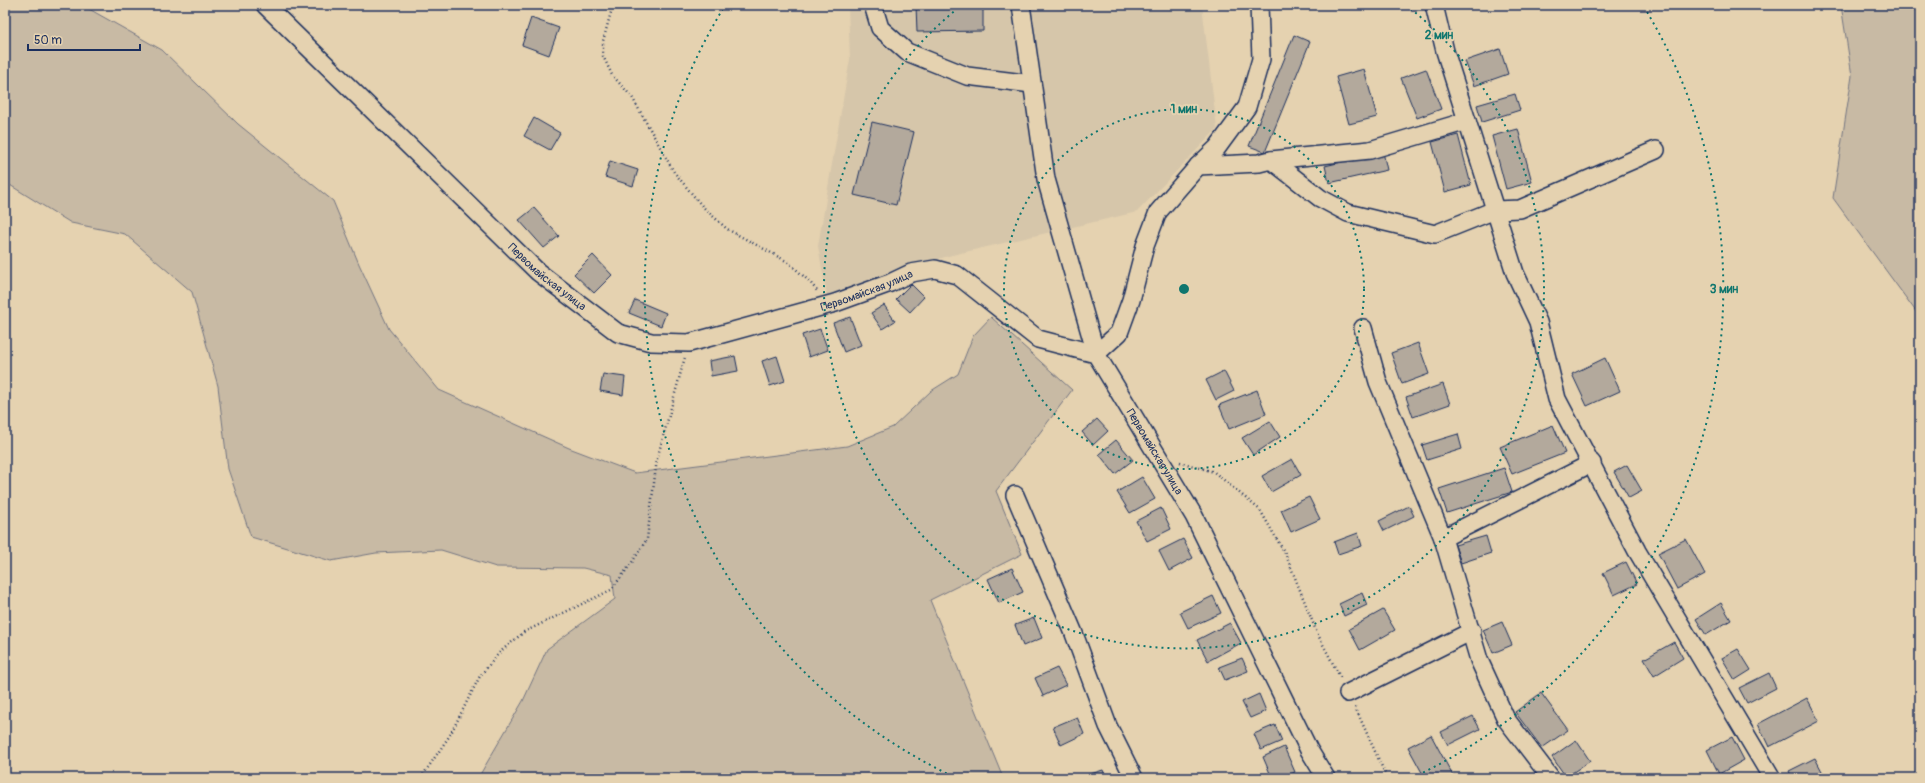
<svg xmlns="http://www.w3.org/2000/svg" width="1925" height="783" viewBox="0 0 1925 783" font-family="Pangolin,sans-serif">
<style>
.built{fill:#d6c6aa}
.green{fill:#c8baa4;stroke:#727481}
.building{fill:#b3a99c;stroke:#1b2f5e}
.lines{fill:none;stroke-linecap:round;stroke-linejoin:round}
.minor-casing{stroke:#1b2f5e;stroke-width:20}
.path{stroke:#1b2f5e;stroke-width:2.5;stroke-dasharray:1 3;stroke-linecap:butt}
.minor{stroke:#e5d2b0;stroke-width:17}
.ring{fill:none;stroke:#0f766e;stroke-width:2;stroke-dasharray:2 4}
.labels{text-anchor:middle;stroke-width:4;stroke-linejoin:round;paint-order:stroke}
.street-label{font-size:11px;fill:#1b2f5e;stroke:#e5d2b0}
.centre{fill:#0f766e;stroke:#e5d2b0;stroke-width:2}
.ring-label{font-size:12px;text-anchor:middle;font-weight:bold;fill:#0f766e;stroke:#e5d2b0;stroke-width:4;stroke-linejoin:round;paint-order:stroke}
</style>
<rect width="100%" height="100%" fill="#e5d2b0"/>
<filter id="ink" filterUnits="userSpaceOnUse"><feTurbulence type="fractalNoise" baseFrequency=".025" numOctaves="2"/><feDisplacementMap in="SourceGraphic" scale="8" xChannelSelector="R" yChannelSelector="G"/><feConvolveMatrix kernelMatrix="1 2 1 2 8 2 1 2 1" color-interpolation-filters="sRGB"/></filter>
<g filter="url(#ink)">
<path class="built" d="M848 5H1202L1217 129 1137 212 948 256 827 296 818 246 850 59Z"/>
<path class="green" d="M5 5H82L162 50 238 124 333 201 359 264 389 329 439 390 569 448 635 473 847 446 893 427 931 391 958 374 973 336 991 317 1072 390 996 491 1022 554 930 600 1003 778H478L523 701 547 649 615 599 612 575 583 568 496 567 441 550 376 553 331 561 251 537 228 469 218 386 192 292 125 234 71 223 5 182Z
M1841 5H1920V314L1917 313 1833 198 1852 76Z"/>
<path class="building" d="M916 5H983V31L917 32Z
M531 18 559 28 549 55 522 45Z
M1294 35 1310 42 1265 152 1249 146Z
M1500 49 1508 74 1474 86 1465 61Z
M1364 69 1377 117 1349 124 1336 77Z
M1426 69 1441 109 1417 118 1401 78Z
M1515 94 1520 110 1482 122 1477 105Z
M534 118 560 133 550 150 524 136Z
M872 122 914 132 896 205 854 195Z
M1518 129 1532 182 1506 189 1492 136Z
M1458 135 1471 185 1445 192 1432 142Z
M1383 152 1387 170 1329 183 1325 166Z
M610 161 638 170 633 186 605 177Z
M534 208 559 236 544 248 519 220Z
M593 255 612 275 594 293 574 274Z
M911 284 924 297 910 312 896 299Z
M635 300 666 313 661 326 629 313Z
M884 305 895 321 882 329 871 313Z
M850 317 861 345 844 352 833 323Z
M820 329 828 350 809 357 802 335Z
M1418 343 1429 374 1402 384 1391 353Z
M735 356 738 371 711 376 709 361Z
M777 356 785 381 770 386 762 361Z
M1605 358 1620 391 1587 406 1572 374Z
M1224 371 1234 391 1216 400 1206 380Z
M603 374 625 377 623 395 600 391Z
M1443 384 1450 404 1413 417 1406 397Z
M1257 390 1266 414 1229 429 1219 405Z
M1097 419 1108 431 1093 445 1082 432Z
M1270 421 1280 437 1253 455 1242 438Z
M1553 425 1565 453 1512 474 1500 447Z
M1458 434 1462 449 1427 460 1422 445Z
M1116 440 1133 460 1115 474 1099 454Z
M1292 459 1301 475 1271 492 1262 476Z
M1627 465 1642 491 1629 498 1614 472Z
M1504 468 1512 492 1447 513 1439 489Z
M1142 477 1155 499 1130 513 1117 492Z
M1309 497 1320 519 1291 532 1281 510Z
M1409 506 1414 516 1384 531 1379 521Z
M1161 508 1171 529 1147 541 1136 521Z
M1358 533 1362 546 1338 554 1334 542Z
M1486 536 1491 553 1461 563 1455 545Z
M1183 539 1193 558 1169 571 1159 551Z
M1686 539 1705 574 1677 589 1658 553Z
M1626 562 1637 584 1614 595 1603 573Z
M1012 568 1023 592 999 603 988 579Z
M1362 593 1367 605 1344 616 1339 604Z
M1213 596 1221 613 1188 628 1180 612Z
M1721 603 1731 620 1706 635 1696 619Z
M1383 610 1395 630 1360 650 1349 629Z
M1034 618 1042 638 1023 646 1015 625Z
M1502 622 1512 645 1493 653 1483 630Z
M1230 623 1241 643 1208 661 1197 640Z
M1674 642 1683 658 1654 676 1644 659Z
M1738 649 1751 670 1735 680 1722 658Z
M1242 658 1248 671 1225 680 1219 667Z
M1057 668 1066 685 1043 696 1035 678Z
M1769 673 1776 688 1747 703 1739 688Z
M1541 693 1568 730 1542 748 1515 712Z
M1259 694 1266 711 1250 718 1242 702Z
M1807 698 1819 721 1769 747 1758 724Z
M1473 716 1480 729 1448 745 1441 732Z
M1077 717 1084 734 1061 745 1053 727Z
M1275 725 1282 741 1261 750 1254 734Z
M1431 735 1453 776 1449 778H1425L1408 747Z
M1732 737 1744 760 1719 774 1707 750Z
M1576 740 1590 761 1566 777 1552 757Z
M1284 747 1295 772 1282 778H1272L1263 757Z
M1815 758 1824 775 1819 778H1792L1789 771Z
M1103 770 1106 778H1081V777Z"/>
<g class="lines">
<defs>
<g id="minor">
<path id="s1" d="M265 5 538 272 618 333 651 342 689 343 835 303 890 283 911 273 935 269 957 275 1038 339 1096 354 1194 516 1309 750 1326 778"/>
<path d="M873 5 880 28 907 52 967 76 1032 84"/>
<path d="M1021 5 1046 179 1096 354 1119 333 1131 300 1145 246 1158 212 1198 166 1217 148 1247 107 1261 59 1259 5"/>
<path d="M1434 5 1445 51 1515 273 1538 322 1557 399 1637 551 1772 778"/>
<path d="M1271 160 1370 150 1467 121"/>
<path d="M1198 166 1259 163 1271 160 1320 198 1348 213 1435 234 1495 210 1520 209 1656 150"/>
<path d="M1363 328 1378 382 1443 538 1479 660 1506 719 1551 778"/>
<path d="M1015 495 1073 631 1108 726 1134 778"/>
<path d="M1443 538 1592 463"/>
<path d="M1348 693 1472 631"/>
</g>
</defs>
<use href="#minor" class="minor-casing"/>
<path class="path" d="M613 5 603 41V56L612 75 632 97 674 172 702 206 727 229 788 262 810 282 817 291
M1180 462 1214 472 1260 510 1286 555 1317 633 1341 679
M1355 707 1387 778
M421 778 450 735 480 676 500 652 524 632 611 590 631 564 647 539 657 459 685 357"/>
<use href="#minor" class="minor"/>
</g>
</g>
<g class="ring">
<circle cx="1184" cy="289" r="180"/>
<path d="M1406 5A360 360 0 1 1 962 5"/>
<path d="M952 776A540 540 0 0 1 724 7M1644 7A540 540 0 0 1 1416 776"/>
</g>
<g class="labels">
<g class="street-label">
<text dy="4" stroke="none"><textPath href="#s1" startOffset="392">Первомайская улица</textPath></text>
<text dy="4" stroke="none"><textPath href="#s1" startOffset="740">Первомайская улица</textPath></text>
<text dy="4" stroke="none"><textPath href="#s1" startOffset="1112">Первомайская улица</textPath></text>
</g>
</g>
<circle cx="1184" cy="289" r="6" class="centre"/>
<g class="ring-label">
<text x="1439" y="39">2 мин</text>
<text x="1184" y="113">1 мин</text>
<text x="1724" y="293">3 мин</text>
</g>
<rect width="1925" height="783" fill="none" stroke="#e5d2b0" stroke-width="20"/>
<rect x="10" y="10" width="1905" height="763" fill="none" stroke="#1b2f5e" stroke-width="1.5" filter="url(#ink)"/>
<path d="M28 44v6h112v-6" fill="none" stroke="#1b2f5e" stroke-width="2"/>
<text x="34" y="44" font-size="12" fill="#1b2f5e" stroke="#e5d2b0" stroke-width="3" paint-order="stroke">50 m</text>
</svg>
